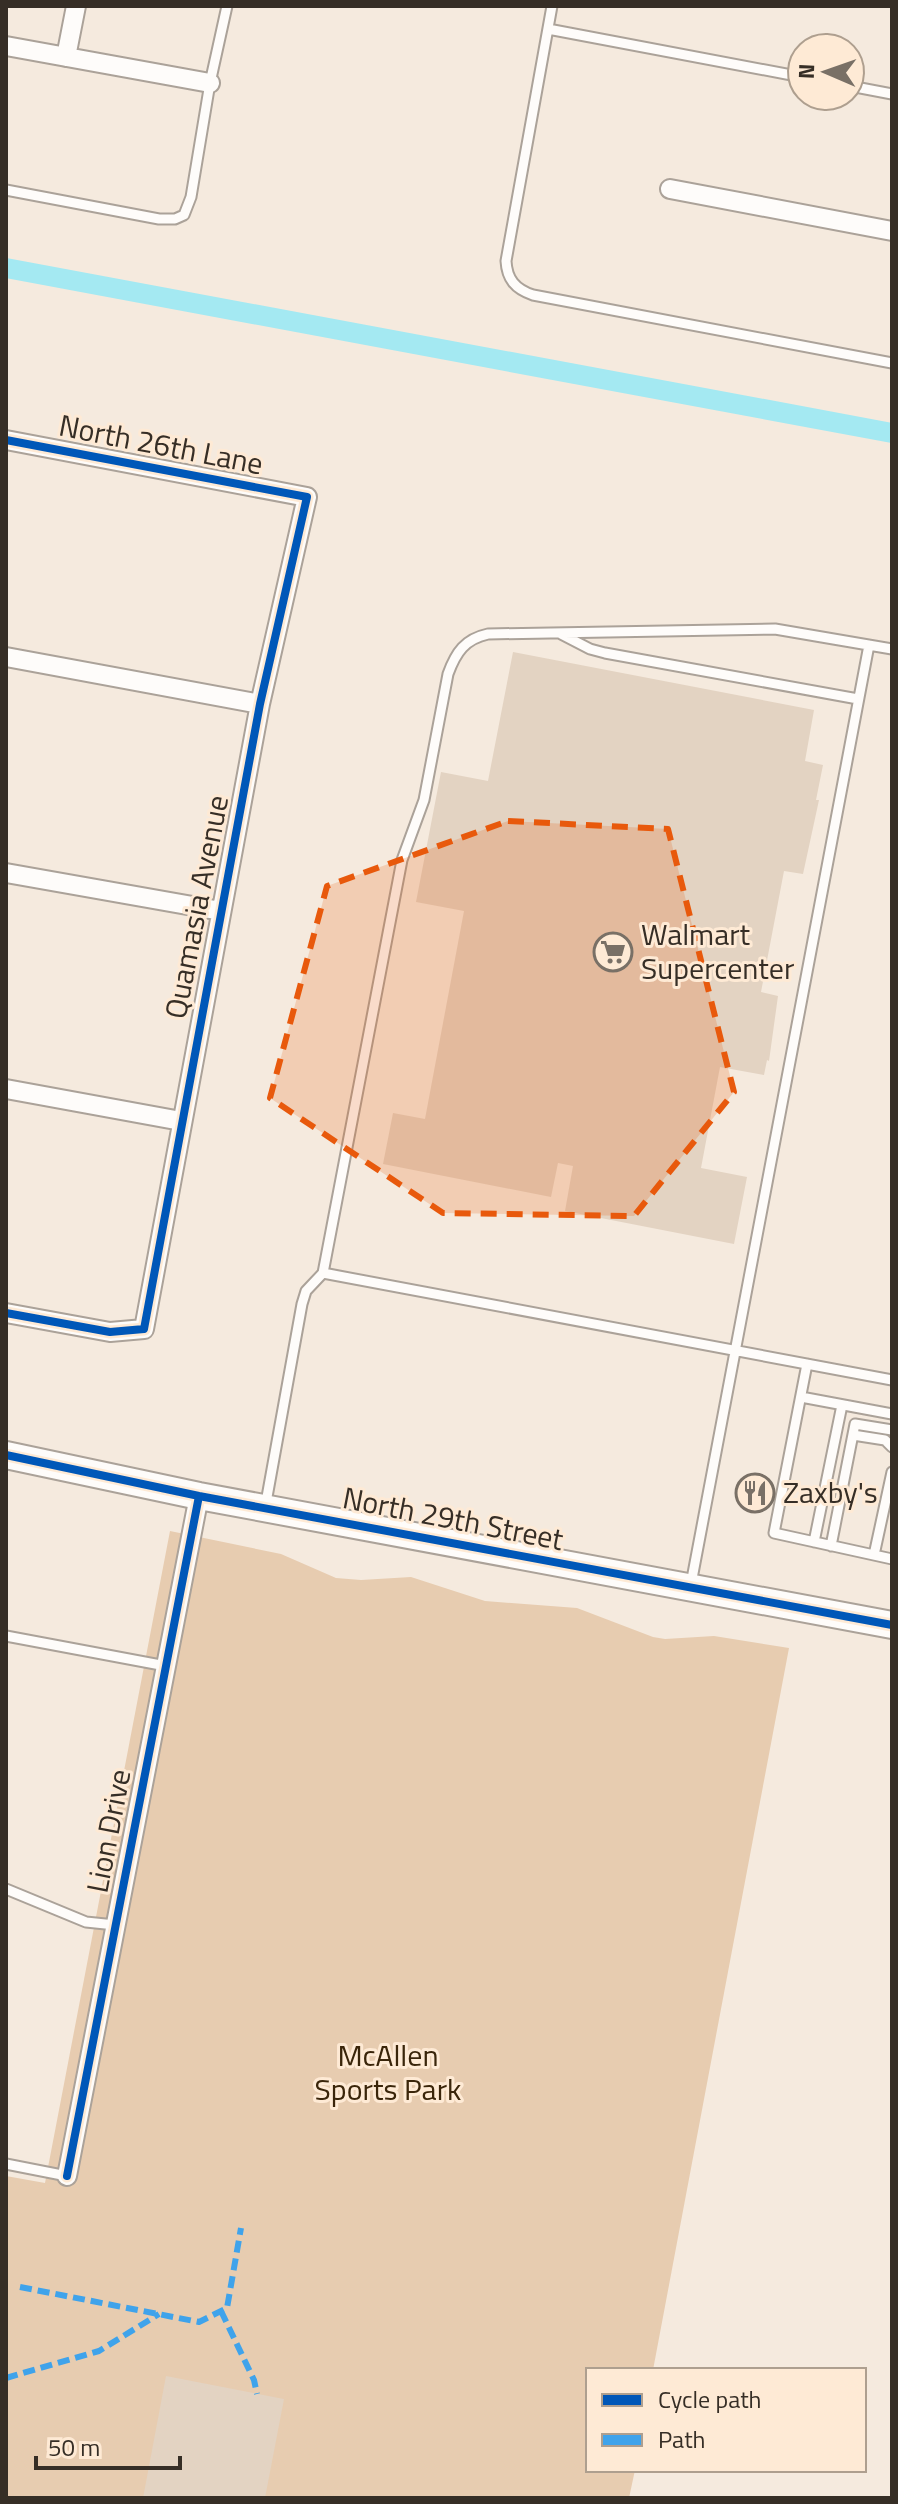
<svg xmlns="http://www.w3.org/2000/svg" width="898" height="2504" viewBox="0 0 898 2504" font-family="'Titillium Web',sans-serif">
<style>
.green{fill:#e7ccb0}
.lines{fill:none;stroke-linecap:round;stroke-linejoin:round}
.canal{stroke:#a4e9f2;stroke-width:20}
.building{fill:#e3d3c2}
.lane-casing{stroke:#aba299;stroke-width:13}
.street-casing{stroke:#aba299;stroke-width:22}
.secondary-casing{stroke:#aba299;stroke-width:30}
.lane{stroke:#fefcfa;stroke-width:9}
.street{stroke:#fefcfa;stroke-width:18}
.secondary{stroke:#fefcfa;stroke-width:26}
.quiet{stroke:#3fa3eb;stroke-width:6;stroke-dasharray:12 6;stroke-linecap:butt}
.cycleway-casing{stroke:#feead5;stroke-width:13}
.cycleway{stroke:#0057b8;stroke-width:8}
.marked{fill:#e8590c;fill-opacity:0.2;stroke:#e8590c;stroke-width:6;stroke-dasharray:16 10;stroke-linejoin:round}
.labels{text-anchor:middle;stroke-width:6;stroke-linejoin:round;paint-order:stroke}
.street-label{font-size:30px;fill:#362e26;stroke:#feead5}
.poi-label{font-size:30px;fill:#362e26;stroke:#feead5;text-anchor:start}
.park-label{font-size:30px;fill:#3a250a;stroke:#feead5}
</style>
<rect width="100%" height="100%" fill="#f5eade"/>
<path class="green" d="M170 1531 281 1554 336 1578 361 1580 411 1577 485 1601 577 1608 653 1637 665 1639 714 1636 789 1648 653 2370H588V2470H635L629 2498H6V2176L45 2183Z"/>
<g class="lines">
<path class="canal" d="M6 268 892 433"/>
</g>
<path class="building" d="M513 652 814 710 805 761 823 765 816 800H819L803 874 784 871 761 992 778 996 769 1061 767 1060 764 1075 720 1067 701 1168 747 1177 734 1244 565 1211 573 1166 558 1163 551 1197 383 1164 393 1113 425 1119 464 911 416 902 441 772 488 781Z
M166 2376 284 2399 265 2498H143Z"/>
<g class="lines">
<defs>
<path id="lane" d="M552 6 506 261C507 279 515 289 533 295L892 363
M548 29 802 77
M850 86 892 94
M6 190 159 219H175L184 215 191 197 210 83 227 6
M561 634 590 649 605 653 858 699
M323 1273 892 1380
M807 1364 774 1533 892 1559
M801 1397 892 1414
M853 1435 885 1440 892 1447
M265 1508 302 1304 306 1291 323 1273 402 860 424 800 448 674C456 652 465 639 488 634L775 629 892 649
M814 1542 842 1405
M831 1546 855 1424 892 1430
M874 1555 892 1472
M691 1584 869 645
M6 1636 166 1666
M6 1889 86 1922 115 1925
M6 2164 67 2176"/>
<path id="street" d="M6 46 210 83
M66 57 76 6
M670 189 892 231
M6 440 307 497 260 704 144 1329 110 1332 6 1313
M6 657 260 704
M6 873 221 911
M6 1089 181 1121
M67 2176 199 1496"/>
<path id="secondary" d="M6 1455 199 1496 892 1625"/>
</defs>
<use href="#lane" class="lane-casing"/>
<use href="#street" class="street-casing"/>
<use href="#secondary" class="secondary-casing"/>
<use href="#lane" class="lane"/>
<use href="#street" class="street"/>
<use href="#secondary" class="secondary"/>
<path class="quiet" d="M20 2287 199 2322 227 2308 241 2228
M221 2311 254 2380 257 2394
M6 2378 99 2351 159 2314"/>
<defs>
<path id="cycleway" d="M6 440 307 497 260 704 144 1329 110 1332 6 1313
M6 1455 199 1496 892 1625
M67 2176 199 1496"/>
</defs>
<use href="#cycleway" class="cycleway-casing"/>
<use href="#cycleway" class="cycleway"/>
</g>
<path class="marked" d="M508 821 668 829 734 1092 634 1216 443 1213 270 1098 327 886Z"/>
<defs>
<symbol id="supermarket-ring" viewBox="-11 -11 22 22"><circle r="9.5" fill="#feead5" stroke="#797066" stroke-width="1.5"/><path d="M-6-5.5h2.5l.6 2H6L4.5 2H-2.5L-4.4-4H-6ZM-1.5 3.2a1.3 1.3 0 1 0 .1 0ZM3 3.2a1.3 1.3 0 1 0 .1 0Z" fill="#797066"/></symbol>
<symbol id="restaurant-ring" viewBox="-11 -11 22 22"><circle r="9.5" fill="#feead5" stroke="#797066" stroke-width="1.5"/><path d="M-5-6h1v4h1v-4h1v4h1v-4h1v5L-1.5 .5V6h-2V.5L-5-1ZM5-6V6H3V1.5H1.5Q1.5-4 5-6Z" fill="#797066"/></symbol>
</defs>
<g fill-rule="evenodd">
<use href="#supermarket-ring" x="591" y="930" width="44" height="44"/>
<use href="#restaurant-ring" x="733" y="1471" width="44" height="44"/>
</g>
<g class="labels">
<g class="street-label">
<text transform="translate(161 445) rotate(11)" y="10">North 26th Lane</text>
<text transform="translate(197 907) rotate(-79)" y="10">Quamasia Avenue</text>
<text transform="translate(453 1519) rotate(11)" y="10">North 29th Street</text>
<text transform="translate(109 1831) rotate(-79)" y="10">Lion Drive</text>
</g>
<g class="poi-label">
<text x="641" y="945">Walmart<tspan x="641" dy="34">Supercenter</tspan></text>
<text x="783" y="1503">Zaxby's</text>
</g>
<g class="park-label">
<text x="388" y="2066">McAllen<tspan x="388" dy="34">Sports Park</tspan></text>
</g>
</g>
<rect width="898" height="2504" fill="none" stroke="#362e26" stroke-width="16"/>
<rect x="586" y="2368" width="280" height="104" fill="#feead5" stroke="#ae9f8f" stroke-width="2"/>
<rect x="602" y="2394" width="40" height="12" fill="#0057b8" stroke="#ae9f8f" stroke-width="2"/>
<text x="658" y="2408" font-size="24" fill="#362e26">Cycle path</text>
<rect x="602" y="2434" width="40" height="12" fill="#3fa3eb" stroke="#ae9f8f" stroke-width="2"/>
<text x="658" y="2448" font-size="24" fill="#362e26">Path</text>
<g transform="translate(826 72) rotate(272)"><circle r="38" fill="#feead5" stroke="#ae9f8f" stroke-width="2"/>
<path d="M0-6L14 30L0 20L-14 30Z" fill="#797066"/>
<text y="-12" font-size="22" font-weight="bold" text-anchor="middle" fill="#362e26">N</text>
</g>
<path d="M36 2456v12h144v-12" fill="none" stroke="#362e26" stroke-width="4"/>
<text x="48" y="2456" font-size="24" fill="#362e26" stroke="#feead5" stroke-width="6" paint-order="stroke">50 m</text>
</svg>
